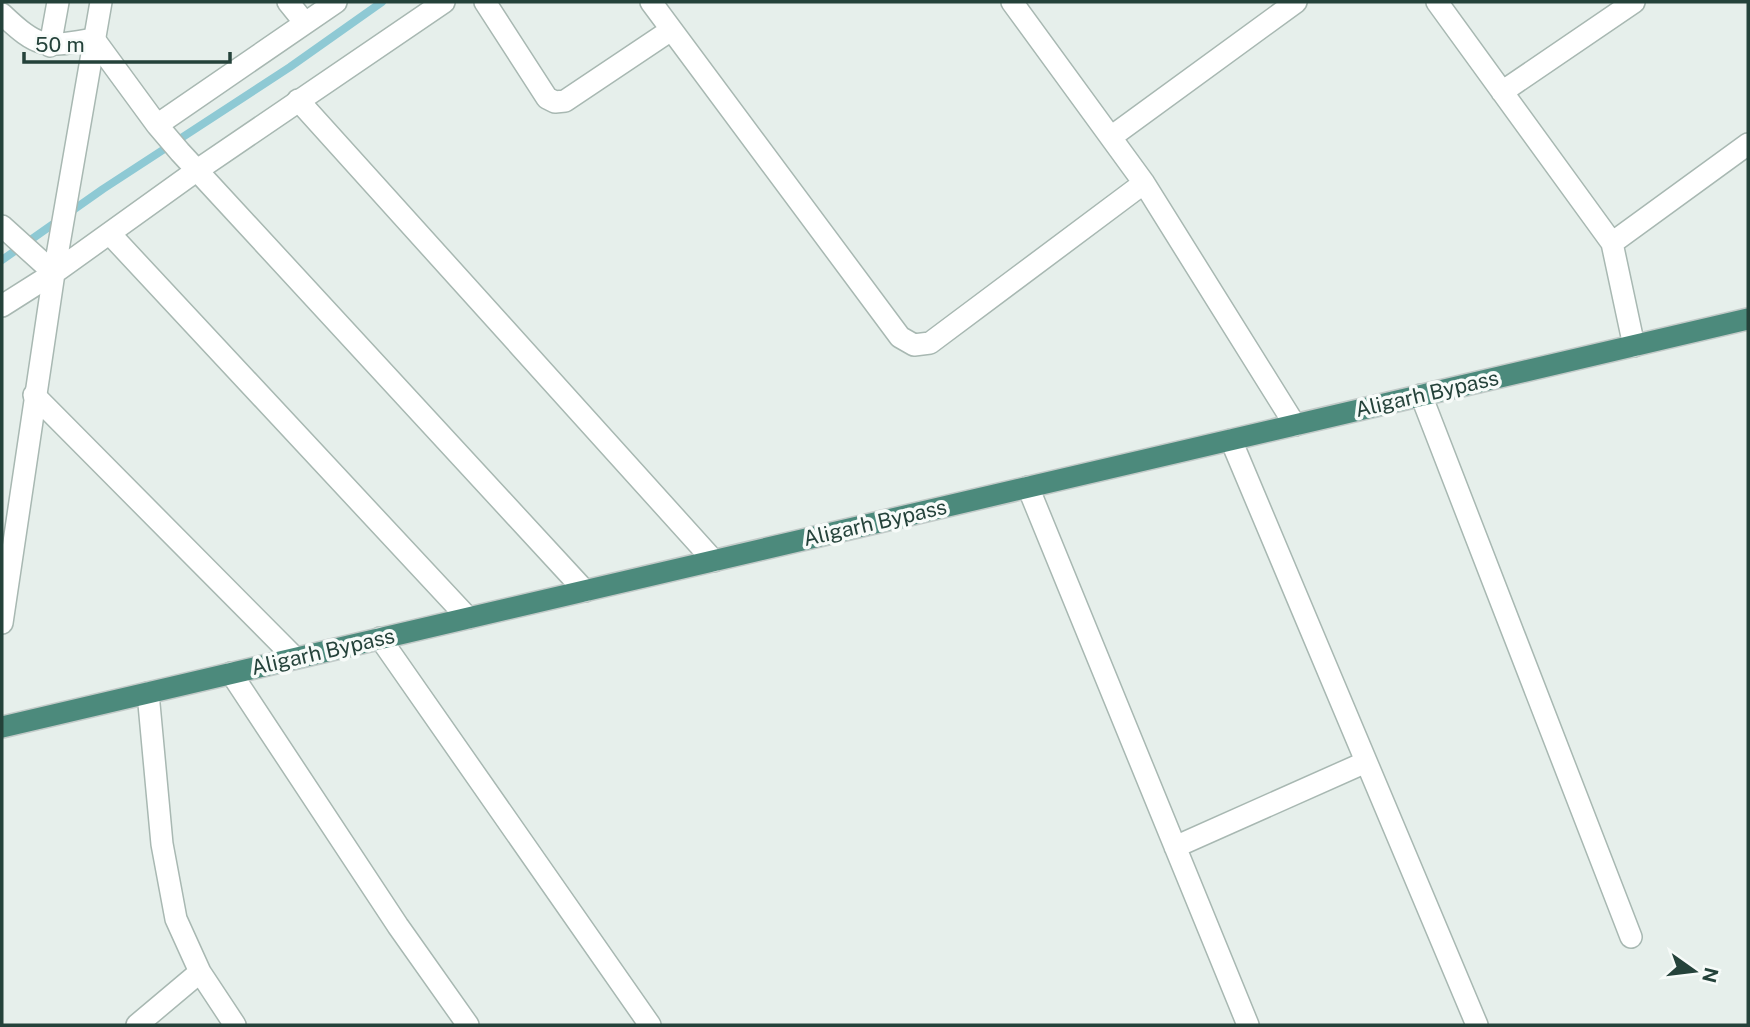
<svg xmlns="http://www.w3.org/2000/svg" width="1750" height="1027" viewBox="0 0 1750 1027" font-family="'Public Sans',sans-serif">
<style>
.lines{fill:none;stroke-linecap:round;stroke-linejoin:round}
.stream{stroke:#8ec9d4;stroke-width:8}
.minor-casing{stroke:#a8b8b2;stroke-width:24}
.tertiary-casing{stroke:#a8b8b2;stroke-width:24}
.trunk-casing{stroke:#c2cac8;stroke-width:24}
.minor{stroke:#fff;stroke-width:21}
.tertiary{stroke:#fff;stroke-width:21}
.trunk{stroke:#4c8a7c;stroke-width:21}
.labels{text-anchor:middle;stroke-width:7;stroke-linejoin:round;paint-order:stroke}
.street-label{font-size:21px;fill:#24423a;stroke:#f7fbf9}
</style>
<rect width="100%" height="100%" fill="#e6efeb"/>
<g class="lines">
<path class="stream" d="M2 260 103 189 290 67 382 2"/>
<defs>
<path id="minor" d="M288 2 305 23
M485 2 547 98 555 102 565 101 671 30
M651 2 900 337 914 345 930 343 1144 183 1295 425
M1012 2 1144 183
M1437 2 1612 243 1634 346
M2 14C40 50 45 47 94 39L157 125 180 152 585 591
M50 46 58 2
M1502 92 1634 2
M298 100 714 561
M157 125 336 2
M1111 137 1296 2
M2 226 54 273 2 306
M110 234 468 618
M1612 243 1748 144
M34 395 295 658
M1421 395 1631 937
M1231 440 1477 1025
M1028 487 1248 1025
M380 638 650 1025
M231 673 398 926 468 1025
M148 693 162 844 176 919 200 972 235 1025
M1175 847 1366 762
M137 1025 200 972"/>
<path id="tertiary" d="M54 273 101 2
M2 623 54 273 196 171 444 2"/>
<path id="trunk" d="M2 727 1748 319"/>
</defs>
<use href="#minor" class="minor-casing"/>
<use href="#tertiary" class="tertiary-casing"/>
<use href="#trunk" class="trunk-casing"/>
<use href="#minor" class="minor"/>
<use href="#tertiary" class="tertiary"/>
<use href="#trunk" class="trunk"/>
</g>
<g class="labels">
<g class="street-label">
<text transform="translate(1427 394) rotate(-13)" y="7">Aligarh Bypass</text>
<text transform="translate(875 523) rotate(-13)" y="7">Aligarh Bypass</text>
<text transform="translate(323 652) rotate(-13)" y="7">Aligarh Bypass</text>
</g>
</g>
<rect width="1750" height="1027" fill="none" stroke="#24423a" stroke-width="7"/>
<g transform="translate(1694 971) rotate(104)" stroke="#f7fbf9" stroke-width="5" paint-order="stroke">
<path d="M0-5L12 26L0 18L-12 26Z" fill="#24423a"/>
<text y="-10" font-size="19" font-weight="bold" text-anchor="middle" fill="#24423a">N</text>
</g>
<path d="M24 52v10h206v-10" fill="none" stroke="#24423a" stroke-width="3.5"/>
<text x="35" y="52" font-size="21" fill="#24423a" stroke="#f7fbf9" stroke-width="5" paint-order="stroke">50 m</text>
</svg>
